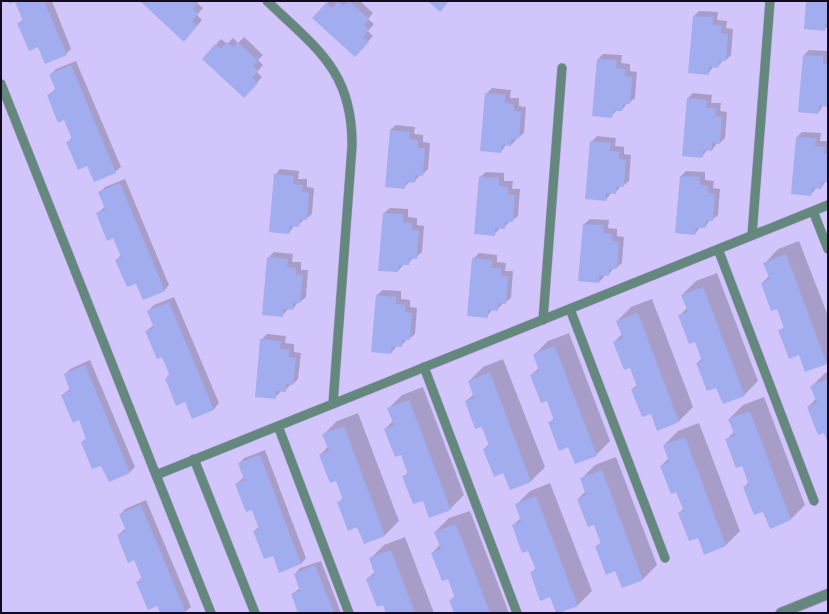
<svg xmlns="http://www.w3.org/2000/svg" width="829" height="614" viewBox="0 0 829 614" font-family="Georgia,serif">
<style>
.shadow{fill:#0003}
.building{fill:#a1adee}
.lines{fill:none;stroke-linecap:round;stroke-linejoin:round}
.service-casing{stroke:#afa3d4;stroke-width:10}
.minor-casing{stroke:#afa3d4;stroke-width:12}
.service{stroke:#64877e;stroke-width:9}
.minor{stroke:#64877e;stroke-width:10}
</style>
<rect width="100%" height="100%" fill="#d2c5fb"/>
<path class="shadow" d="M16 1H52L71 49 66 54 39 46 18 24 23 19Z
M144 1H199L197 3 203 8 197 15 202 20 189 35Z
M329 1H335L337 3 339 1H360L373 13 368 19 374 24 368 31 373 36 355 56 314 18Z
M807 1H828V26L824 30Z
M699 11 718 12 717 20 727 21 726 28 733 29 731 55 726 60H723L718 67H713L708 74 694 16Z
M244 37 263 55 258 60 263 65 257 72 262 77 249 92 203 59 221 39 227 44 233 38 238 43Z
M809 50 828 51V106H823L818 113 799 111 804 55Z
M603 54 622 55 621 63 630 64V71L637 72 635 98 629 103H627L622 110H617L611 117 598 59Z
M76 61 121 167 115 172 88 164 68 142 72 137 65 119 48 95 56 89 50 75 56 69Z
M492 88 511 90 510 98H519V106L526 107 524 133 518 138H516V140L511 145H506L501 152 486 94Z
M693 93 712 95 711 103H721L720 111 727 112 725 138 720 143H717L712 150H707L702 157 687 99Z
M396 125 415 127 414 134 423 135V142L430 143 428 169 422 175H420L414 182 410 181 404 188 390 130Z
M802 132 821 133 820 141H828V181H826L821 188H816L811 195 797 137Z
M597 136 616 138 615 146 624 147V154L631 155 629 181 623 186H621L615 193H611L606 200 591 142Z
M280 169 299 171 298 179H307V187L314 188 312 214 306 219H304L298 226H294L289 233 275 175Z
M686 171 705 172V180L714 181 713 188 720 189 718 215 712 220H710L705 227H700L695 234 676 232 681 176Z
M486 172 504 173V181H513L512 189H520L518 216 512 221H510L504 228H500L494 235 475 233 480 177Z
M125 179 169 285 164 291 136 282 116 260 121 255 114 237 97 213 105 207 99 193 105 187Z
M390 208 408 209V217L417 218V225L424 226 422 252 416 257H414L408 264H404L398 271 384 213Z
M590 219 609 220 608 228 617 229V236L624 237 622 263 616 268H614L608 275H604V277L599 282 579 280 584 224Z
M799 241 828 316V361L826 363 799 354 780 331 785 326 778 307 762 283 769 276 765 263 778 249Z
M274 252 293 254 292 262H301V270H308L306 297 300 302H298L293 309H288L282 316 268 258Z
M479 253 497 255V262L506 263 505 271H513L511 298 505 303H503L497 310 493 309 487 316 473 259Z
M717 273 758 381 744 395 717 386 697 363 702 358 696 340 679 316 687 308 682 295 696 281Z
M383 290 401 291V299L410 300V307L417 308 415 334 409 339H407L401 346H397L391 353 372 351 377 295Z
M174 297 219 403 214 409 193 418 186 401 166 378 170 374 163 355 146 331 154 325 148 311 154 305Z
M652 299 693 407 679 421 658 429 652 413 632 389 637 385 630 366 614 342 622 334 617 321 631 307Z
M569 333 610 441 596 455 569 446 549 423 554 418 547 400 531 375 539 368 534 355 548 341Z
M267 334 286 336 285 343 294 344V352L301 353 298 379 293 384H291L285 391H281L275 398 261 340Z
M503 359 545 467 531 481 510 489 504 472 484 449 489 444 482 426 466 401 474 394 469 381 483 367Z
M90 360 135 467 130 472 102 464 82 442 87 437 79 419 62 395 70 389 65 374 70 369Z
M828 372V441L824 432 808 407 816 399 811 387 825 373Z
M423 387 464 495 450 509 423 500 404 477 408 472 401 453 385 429 393 421 388 409 402 395Z
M764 397 805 505 791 519 770 527 764 510 744 487 749 482 742 464 726 440 734 432 729 419 743 405Z
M358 413 399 521 385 535 364 543 358 526 338 503 343 498 336 480 320 455 328 447 323 435 337 421Z
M699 423 740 531 726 545 699 536 679 513 684 508 677 490 661 466 669 458 664 445 678 431Z
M265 450 306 558 301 564 274 555 254 531 259 527 252 509 236 484 244 477 239 464 244 458Z
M616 457 657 565 643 579 622 587 616 570 596 547 601 542 594 524 578 499 586 491 581 479 595 465Z
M550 483 592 591 578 605 557 613 550 596 531 573 536 568 529 550 513 525 521 518 516 505 530 491Z
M146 500 191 607 184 613H161L158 605 138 582 142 577 135 559 118 535 126 528 120 515 125 509Z
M470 511 509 613H455L450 601 455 596 448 577 432 553 440 545 435 532 449 518Z
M405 537 434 613H387L383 604 367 579 375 572 370 559 384 545Z
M321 561 341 613H299L292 594 300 588 295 574 300 568Z"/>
<path class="building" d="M8 1H44L67 55 45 64 38 47 29 51 17 23 23 21 15 2 9 4Z
M143 1H194L197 4 193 9 198 14 192 21 197 26 184 42 141 2Z
M338 1 343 6 349 1 369 19 364 25 369 30 363 37 369 42 355 57 312 18 326 3 332 8Z
M428 1H449L440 12Z
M806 1H828V24H825V31L804 29Z
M693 16 713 17V25L722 26 721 33 728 34 726 61H719L718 68 709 67 708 75 688 73Z
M227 42 233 47 238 42 258 61 253 66 258 71 252 78 258 83 244 98 202 59 215 44 221 49Z
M803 55 823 56V64H828V107L819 106 818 114 798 112Z
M597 59 617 60 616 68 625 69V76L632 77 630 104H623L622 111H613L612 118 592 116Z
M71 65 116 173 94 182 87 166 78 170 66 142 72 139 64 120 58 123 47 95 56 91 49 74Z
M485 93 506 95 505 103 514 104V111L521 112 519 139H511V146L502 145 501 153 480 151Z
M687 98 707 100 706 108H716L715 116 722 117 720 144 712 143V151L703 150 702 158 682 156Z
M390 130 410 132 409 139 418 140V148H425L423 176 415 175V183L406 182 405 189 385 187Z
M796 137 816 138 815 146 825 147 824 154H828V182H822L821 189 812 188 811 196 791 194Z
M590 141 611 143 610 151 620 152 619 159 626 160 624 187H616V194L606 193V201L585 199Z
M274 174 294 176 293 184 303 185 302 192 309 193 307 220 300 219 299 227 290 226 289 234 269 232Z
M680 176 700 177V185L709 186 708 193 715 194 713 221H706L705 228H696L695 235 675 233Z
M479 177 499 178V186L508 187V194L515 195 513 222H505V229L495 228V236L474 234Z
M120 183 165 291 143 300 136 284 127 287 115 260 121 257 113 238 107 241 96 213 105 209 98 192Z
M383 213 403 214V222L412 223V230L419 231 417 259 409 258V265H399L398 272 378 271Z
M583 224 604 225 603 233 613 234 612 241 619 242 617 269H609V276L599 275V283L578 281Z
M786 254 827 364 805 372 799 355 789 359 778 330 784 328 777 309 771 311 761 283 770 279 763 263Z
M267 257 288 259 287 267 296 268V275H303L300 303H293V310L283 309V317L262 315Z
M472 258 492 260V268H501V276H508L506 304 498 303V311L488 310V318L467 316Z
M703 287 745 396 723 404 716 388 707 391 696 363 702 361 695 342 689 344 678 315 688 312 681 295Z
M376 295 396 297V304L405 305V312L412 313 410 340H402V347H392L391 354 371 352Z
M169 302 214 410 192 419 185 402 176 406 165 378 170 376 162 357 157 359 145 331 154 328 147 311Z
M638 313 679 422 657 431 651 414 642 417 631 389 637 387 630 368 624 370 613 342 623 338 616 321Z
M260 339 281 341 280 349H289V357L296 358 293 385 286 384V392L276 391V399L255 397Z
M555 346 597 456 575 464 568 447 559 451 548 422 554 420 547 401 541 403 530 375 539 371 533 354Z
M85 365 130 473 109 482 101 466 92 469 81 442 86 439 79 420 73 423 61 395 70 391 64 374Z
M490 372 531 482 510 490 503 473 494 477 483 449 489 446 482 427 475 429 465 401 474 398 468 381Z
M828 379V443L824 433 818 435 807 407 817 403 810 386Z
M409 400 451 510 429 518 423 501 413 504 402 476 408 474 401 455 395 457 384 429 394 425 387 408Z
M750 411 791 520 770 529 763 512 754 515 743 487 749 485 742 466 736 468 725 439 735 436 728 419Z
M344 426 385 536 364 544 357 527 348 531 337 502 343 500 336 481 330 483 319 455 329 451 322 434Z
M685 437 726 546 704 555 698 538 689 541 678 513 684 511 676 492 671 494 660 466 669 462 663 445Z
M260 455 301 564 279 573 273 556 264 559 253 531 259 529 252 510 246 512 235 484 244 480 238 463Z
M602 470 643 580 622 588 615 571 606 575 595 546 601 544 594 525 588 527 577 499 586 495 580 478Z
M536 496 578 606 559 613H556L550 597 540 601 530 572 536 570 528 551 522 553 512 525 521 521 515 504Z
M141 505 186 613H160L157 606 148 610 136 582 142 579 134 560 128 563 117 535 126 531 119 514Z
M456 524 490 613H454L449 600 455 598 448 579 442 581 431 553 441 549 434 532Z
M391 550 415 613H386L383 605 377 607 366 579 375 575 369 558Z
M315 565 334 613H298L291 594 300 591 294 574Z"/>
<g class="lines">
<defs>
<path id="service" d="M267 1C316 48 353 71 352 146L333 404
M1 84 156 475 828 205
M813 211 828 249
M752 235 770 1
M718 249 814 501
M570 309 665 558
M543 320 562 68
M424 367 517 613
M278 426 349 613
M194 459 255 613
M156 475 211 613"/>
<path id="minor" d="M781 613 828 594"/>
</defs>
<use href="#service" class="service-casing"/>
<use href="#minor" class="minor-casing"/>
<use href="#service" class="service"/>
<use href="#minor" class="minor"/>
</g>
<rect width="829" height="614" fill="none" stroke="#120a22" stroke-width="4"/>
</svg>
